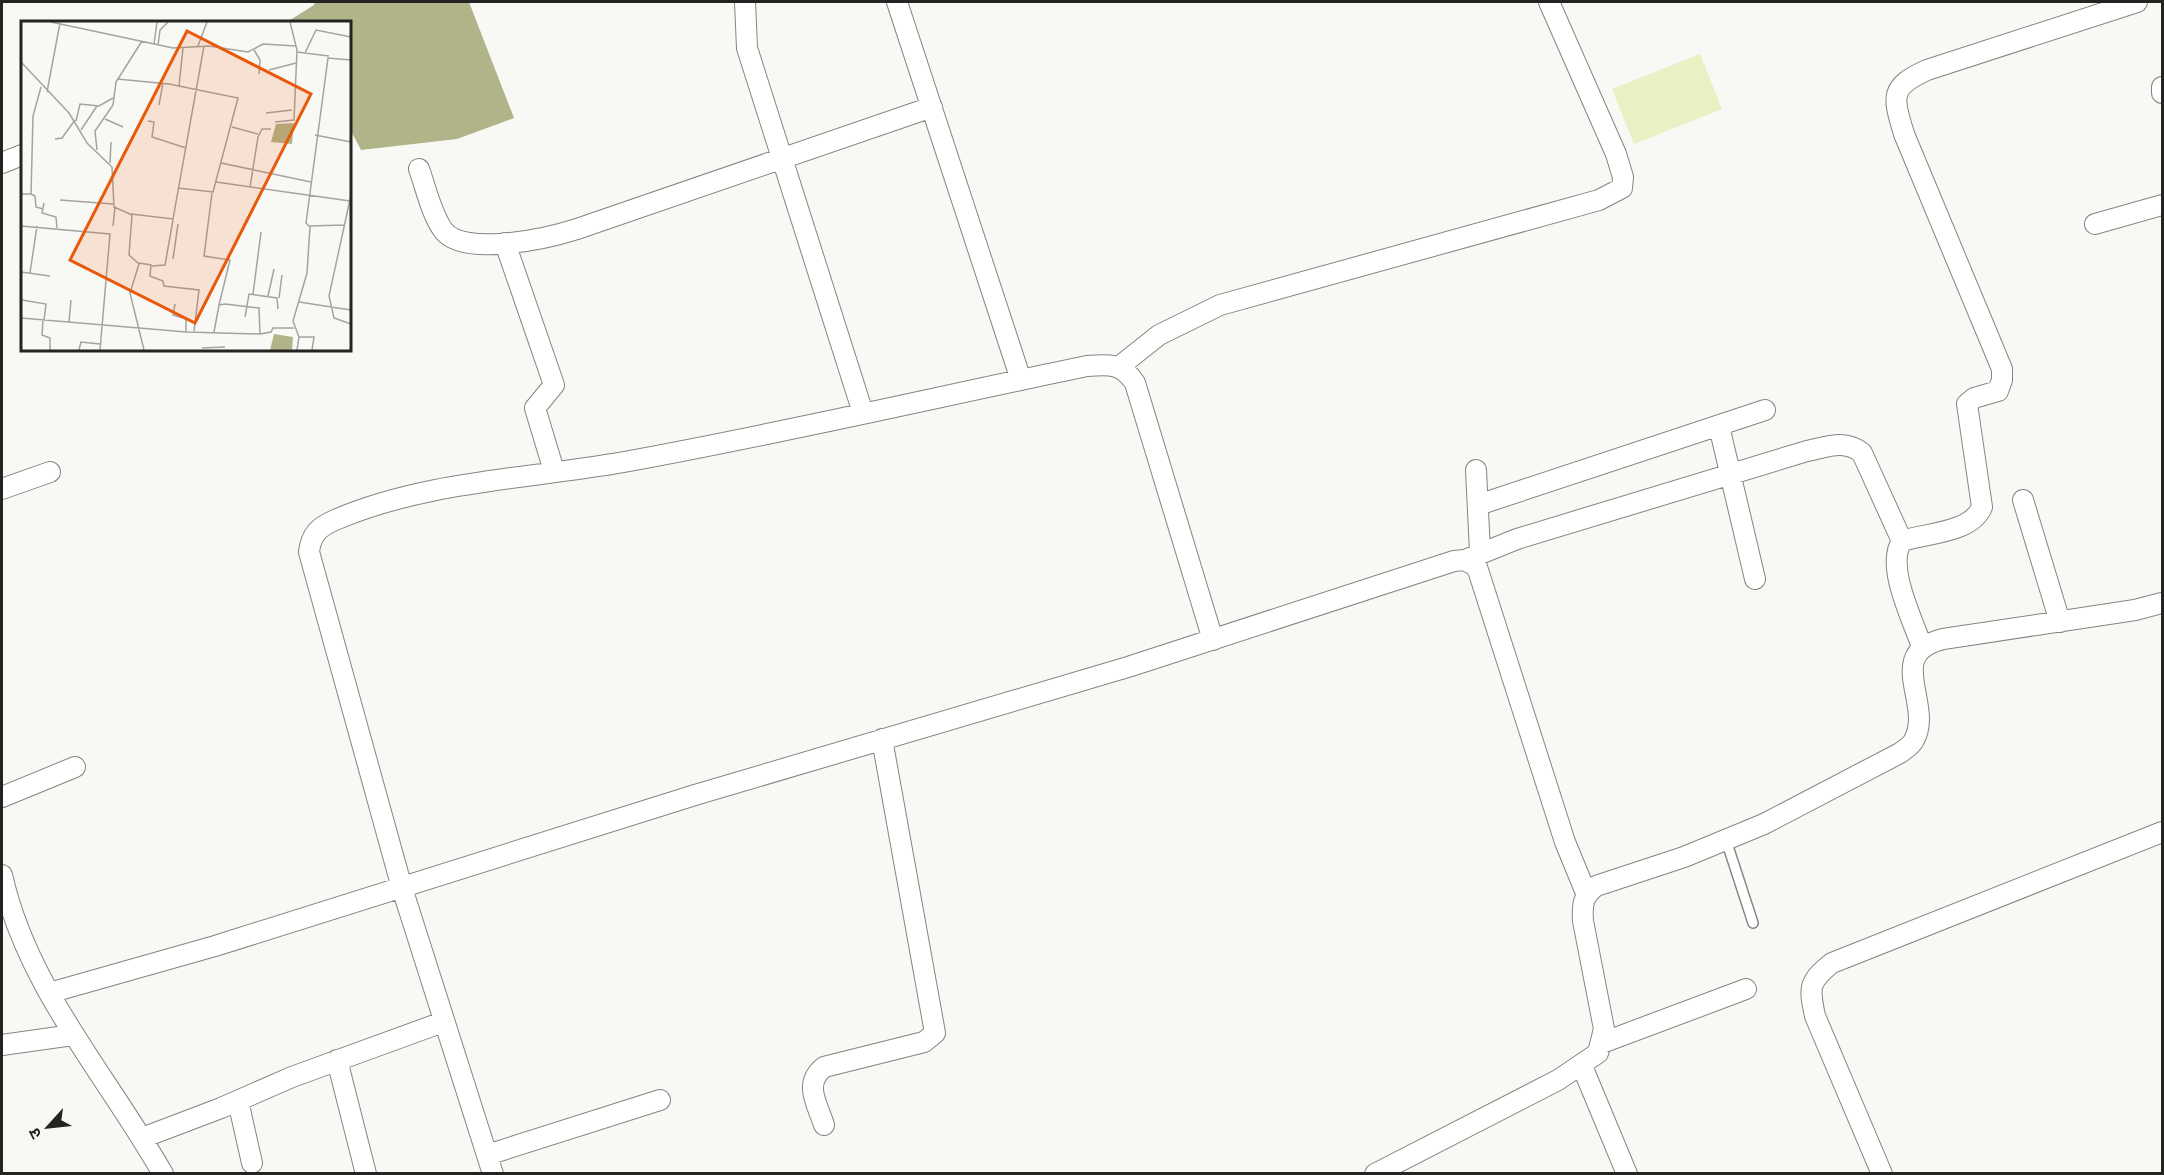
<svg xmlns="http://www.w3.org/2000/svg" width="2164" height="1175" viewBox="0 0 2164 1175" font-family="'Open Sans','Noto Sans Devanagari',sans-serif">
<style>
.green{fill:#eaefc4}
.water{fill:#b0b488}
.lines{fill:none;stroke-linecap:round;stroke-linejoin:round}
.service-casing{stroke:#848481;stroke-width:12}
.minor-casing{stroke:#848481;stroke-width:22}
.service{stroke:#fff;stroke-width:9}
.minor{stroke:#fff;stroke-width:20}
.inset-road{fill:none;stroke:#a3a3a1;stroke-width:1.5}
.view{fill:#e8590c;fill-opacity:0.15;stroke:#e8590c;stroke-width:3}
.inset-edge{fill:none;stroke:#232322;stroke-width:3}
</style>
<rect width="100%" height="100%" fill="#f8f9f5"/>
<path class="green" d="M1700 54 1722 109 1634 144 1612 89Z"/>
<path class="water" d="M315 2H469L514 118 457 139 361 150 350 129V22H287L314 5Z"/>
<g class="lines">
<defs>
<path id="service" d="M1726 840 1753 923"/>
<path id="minor" d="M745 2 747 48 863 413
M897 2 1021 380
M2162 87V93
M2 163 22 155
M419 169C426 188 431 213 443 230 463 258 549 238 577 229L932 107
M2095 224 2162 205
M505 243 554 385 535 408 554 471
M1120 366 1159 335 1220 305 1599 200 1622 188 1623 177 1616 154 1549 2
M1719 426 1755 579
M1476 470 1480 552
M2 489 50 472
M2023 500 2060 622
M1484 503 1765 410
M1465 560 1517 539 1807 451C1827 447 1845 439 1862 453L1902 541
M1922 647C1913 620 1885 566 1902 541 1927 533 1971 533 1982 507L1967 404 1974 398 1998 391 2002 380V369L1904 134C1893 97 1889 87 1927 70L2137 2
M2 797 75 767
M2 875C27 988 107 1075 163 1174
M49 993 215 946 695 795 1128 667 1454 561 1465 560 1477 567 1565 842 1586 893
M1602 1043 1746 989
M2 1045 73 1035
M337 1060 366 1174
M1582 1066 1627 1174
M238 1101 252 1163
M824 1125C817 1103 803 1084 824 1067L924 1042 935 1033 882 739
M142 1138 221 1108 292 1077 443 1022
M487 1155 660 1100
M493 1174 402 888 309 552C311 534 319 527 335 520 426 481 528 479 624 462 779 434 933 398 1087 366 1109 364 1122 363 1135 383L1213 640
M1375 1174 1558 1080 1598 1053 1604 1029 1583 921C1582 904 1583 896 1596 886L1684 857 1764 824 1900 753C1904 750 1912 745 1914 740 1934 704 1883 654 1943 639L2135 610 2162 603
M1882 1174 1815 1016C1809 988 1808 982 1832 963L2162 832"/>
</defs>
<use href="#service" class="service-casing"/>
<use href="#minor" class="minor-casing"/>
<use href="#service" class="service"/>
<use href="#minor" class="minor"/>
</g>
<g transform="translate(21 21)">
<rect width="330" height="330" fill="#f8f9f5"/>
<path d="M273 102 271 123 250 121 255 103ZM253 313 272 316 271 329H249Z" fill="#b0b488"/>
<path class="inset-road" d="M30 1 152 27 188 25 227 31 242 23 275 25M133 23 136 1M137 24 139 9 147 1M177 25 186 1M233 29 239 39 238 53M276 31 308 35M284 32 295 9 330 16M0 41 48 92 66 122 91 146 93 186 111 194 108 234 118 243 109 272 123 329M248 49 275 42M96 58 148 63 217 77 192 171 157 167M158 65 162 27M26 71 39 2M138 84 142 62M245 92 271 89M84 98 102 106M55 100 59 83 78 85 92 77M127 100 133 101 131 116 165 127M254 101 273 99 276 29 269 1M211 106 237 113M60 109 76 85M294 114 330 121M34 118 41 117 54 99M76 129 74 110 92 84 95 61 121 20M89 142 90 121M200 142 290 161M195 161 329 180M229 166 237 116 241 108H250M191 172 183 235 209 239 198 284M0 173H10L12 95 20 66M10 173 14 175 15 186 22 188M330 174 308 275 313 297 330 303M39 179 92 183M23 182 21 192 35 196 36 207M110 193 152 198 183 25M0 205 89 213 79 329M92 205 94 186M288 205 323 204M152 238 157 203M118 242 130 244 129 255 142 260 143 265 178 269 173 310M131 245 144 244 152 199M0 251 29 255M9 252 16 205M232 273 240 211M247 275 253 248M258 277 261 254M1 279 25 283 23 299M278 281 330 289M154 283 152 294 165 298V311M224 296 228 273 256 277 257 288M0 297 165 311 239 313 250 311 252 307H273M22 299 21 314 29 317V329M48 301 50 279M193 311 198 284 204 283 238 287 239 313M278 316H293L291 329M181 327 204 326M58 329 60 321 79 323M276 329 278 316 272 300 286 252 289 206 285 202 307 37 330 39"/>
<path class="view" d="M166 10 290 73 174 302 49 239Z"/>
<rect width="330" height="330" class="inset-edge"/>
</g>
<rect width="2164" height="1175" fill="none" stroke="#232322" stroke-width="6"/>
<g transform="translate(48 1127) rotate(243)" stroke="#f8f9f5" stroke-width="4.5" paint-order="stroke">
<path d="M0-4.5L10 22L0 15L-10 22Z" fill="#232322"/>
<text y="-9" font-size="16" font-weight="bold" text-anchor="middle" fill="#232322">उ</text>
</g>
</svg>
